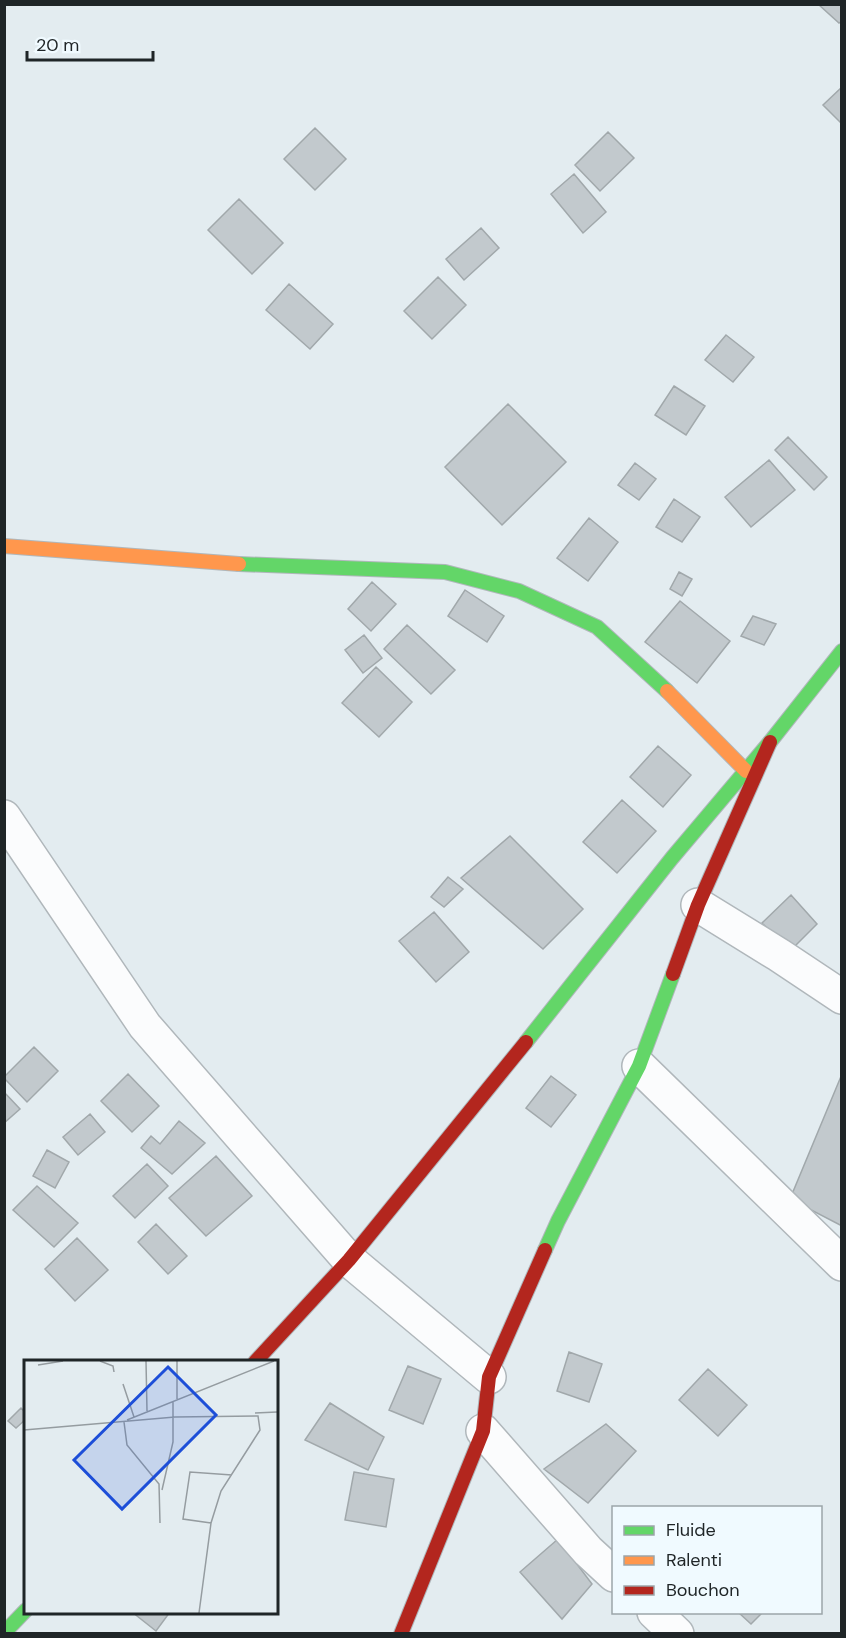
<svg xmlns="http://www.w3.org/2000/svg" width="846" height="1638" viewBox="0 0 846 1638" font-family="'DM Sans',sans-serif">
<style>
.building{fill:#c2c9cd;stroke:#a1a8ab;stroke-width:1.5}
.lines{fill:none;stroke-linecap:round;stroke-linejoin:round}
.street-casing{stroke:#b0b7bb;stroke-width:36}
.fast-casing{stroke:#b0b7bb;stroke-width:16}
.slow-casing{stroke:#b0b7bb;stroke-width:16}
.jam-casing{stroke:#b0b7bb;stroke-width:16}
.street{stroke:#fbfcfd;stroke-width:33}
.fast{stroke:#63d668;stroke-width:14}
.slow{stroke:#ff974d;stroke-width:14}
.jam{stroke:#b3261e;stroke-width:14}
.inset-road{fill:none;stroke:#959ca0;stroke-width:1.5}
.view{fill:#1d4ed8;fill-opacity:0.15;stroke:#1d4ed8;stroke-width:3}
.inset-edge{fill:none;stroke:#1f2527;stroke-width:3}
</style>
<rect width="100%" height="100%" fill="#e3ecf0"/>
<path class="building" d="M818 4H842V21L839 23Z
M842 87V124L823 105Z
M315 128 346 159 315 190 284 159Z
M608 132 634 158 600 191 575 165Z
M574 174 606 212 583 233 551 194Z
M239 199 283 243 252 274 208 230Z
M481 228 499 248 464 280 446 259Z
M438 277 466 305 432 339 404 311Z
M289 284 333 324 310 349 266 310Z
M726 335 754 357 733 382 705 360Z
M674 386 705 406 686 435 655 415Z
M508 404 566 462 502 525 445 467Z
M788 437 827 477 814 490 775 450Z
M769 460 795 490 751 527 725 497Z
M635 463 656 479 639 500 618 485Z
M674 499 700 517 682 542 656 527Z
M589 518 618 542 588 581 557 558Z
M679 572 692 579 682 596 670 589Z
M372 582 396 604 371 631 348 609Z
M465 590 504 616 487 642 448 616Z
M680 601 730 641 697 683 645 642Z
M753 616 776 624 764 645 741 636Z
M407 625 455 670 431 694 384 649Z
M364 635 382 658 363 673 345 650Z
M376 667 412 702 379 737 342 703Z
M658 746 691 775 663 807 630 777Z
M622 800 656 831 617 873 583 842Z
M510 836 583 909 543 949 461 878Z
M448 877 463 889 444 907 431 897Z
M791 895 817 924 790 951 762 923Z
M434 912 469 952 436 982 399 941Z
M34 1047 58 1071 27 1102 4 1078V1077Z
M128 1074 159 1106 132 1132 101 1101Z
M842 1074V1226L790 1199Z
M551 1076 576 1095 551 1127 526 1108Z
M4 1092 20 1109 4 1123Z
M90 1114 105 1132 78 1155 63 1137Z
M179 1121 205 1143 172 1174 141 1148 151 1136 160 1144Z
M47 1150 69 1162 55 1188 33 1176Z
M216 1156 252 1196 206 1236 169 1198Z
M147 1164 168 1186 135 1218 113 1196Z
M37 1186 78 1223 54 1247 13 1210Z
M156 1224 187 1256 168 1274 138 1242Z
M77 1238 108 1270 75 1301 45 1269Z
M569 1352 602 1364 589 1402 557 1391Z
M408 1366 441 1379 423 1424 389 1410Z
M708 1369 747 1405 718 1436 679 1400Z
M330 1403 384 1437 368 1470 305 1440Z
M21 1408 26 1413V1419L16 1428 8 1421Z
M606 1424 636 1451 588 1503 544 1469Z
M354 1472 394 1479 386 1527 345 1520Z
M558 1539 592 1584 562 1619 520 1572Z
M132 1612H170L156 1631Z
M738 1612H763L751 1624Z"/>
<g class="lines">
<defs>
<path id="street" d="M4 817 145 1026 349 1260 489 1377
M698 905 779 955 842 997
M639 1066 842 1264
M483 1431 588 1551 614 1575
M654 1612 677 1634"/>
<path id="fast" d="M239 564 445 572 519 591 597 627 667 691
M526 1042 672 858 770 742 842 651
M545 1250 558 1221 639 1066 673 974
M4 1633 26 1610"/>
<path id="slow" d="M4 546 239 564
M667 691 746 771"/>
<path id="jam" d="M673 974 698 905 770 742
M255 1362 349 1260 526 1042
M401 1634 483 1431 489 1377 545 1250"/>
</defs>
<use href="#street" class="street-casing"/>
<use href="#fast" class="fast-casing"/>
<use href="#slow" class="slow-casing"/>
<use href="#jam" class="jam-casing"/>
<use href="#street" class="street"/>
<use href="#fast" class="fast"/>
<use href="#slow" class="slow"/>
<use href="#jam" class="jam"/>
</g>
<g transform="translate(24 1360)">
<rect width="254" height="254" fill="#e3ecf0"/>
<path class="inset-road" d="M76 1 89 6 90 12M122 1 123 51M153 1V39M14 5 39 1M99 24 110 57M231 53 253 52M103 60 250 1M100 62 103 85 135 124 136 163M0 70 151 57 234 56 236 70 197 131 187 163 175 253M138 130 149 82V42M187 163 159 159 166 112 208 115"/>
<path class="view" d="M144 7 192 55 98 149 50 100Z"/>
<rect width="254" height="254" class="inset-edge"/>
</g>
<rect width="846" height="1638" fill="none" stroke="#1f2527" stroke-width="12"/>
<rect x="612" y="1506" width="210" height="108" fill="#f0faff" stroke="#9ca5a9" stroke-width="1.5"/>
<rect x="624" y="1526" width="30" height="9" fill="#63d668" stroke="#9ca5a9" stroke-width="1.5"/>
<text x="666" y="1536" font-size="18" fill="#1f2527">Fluide</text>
<rect x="624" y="1556" width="30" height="9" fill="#ff974d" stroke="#9ca5a9" stroke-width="1.5"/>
<text x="666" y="1566" font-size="18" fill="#1f2527">Ralenti</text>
<rect x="624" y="1586" width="30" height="9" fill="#b3261e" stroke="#9ca5a9" stroke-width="1.5"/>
<text x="666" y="1596" font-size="18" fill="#1f2527">Bouchon</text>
<path d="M27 51v9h126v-9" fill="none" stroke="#1f2527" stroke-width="3"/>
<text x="36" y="51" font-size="18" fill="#1f2527" stroke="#f0faff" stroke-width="4.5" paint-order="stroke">20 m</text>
</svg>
